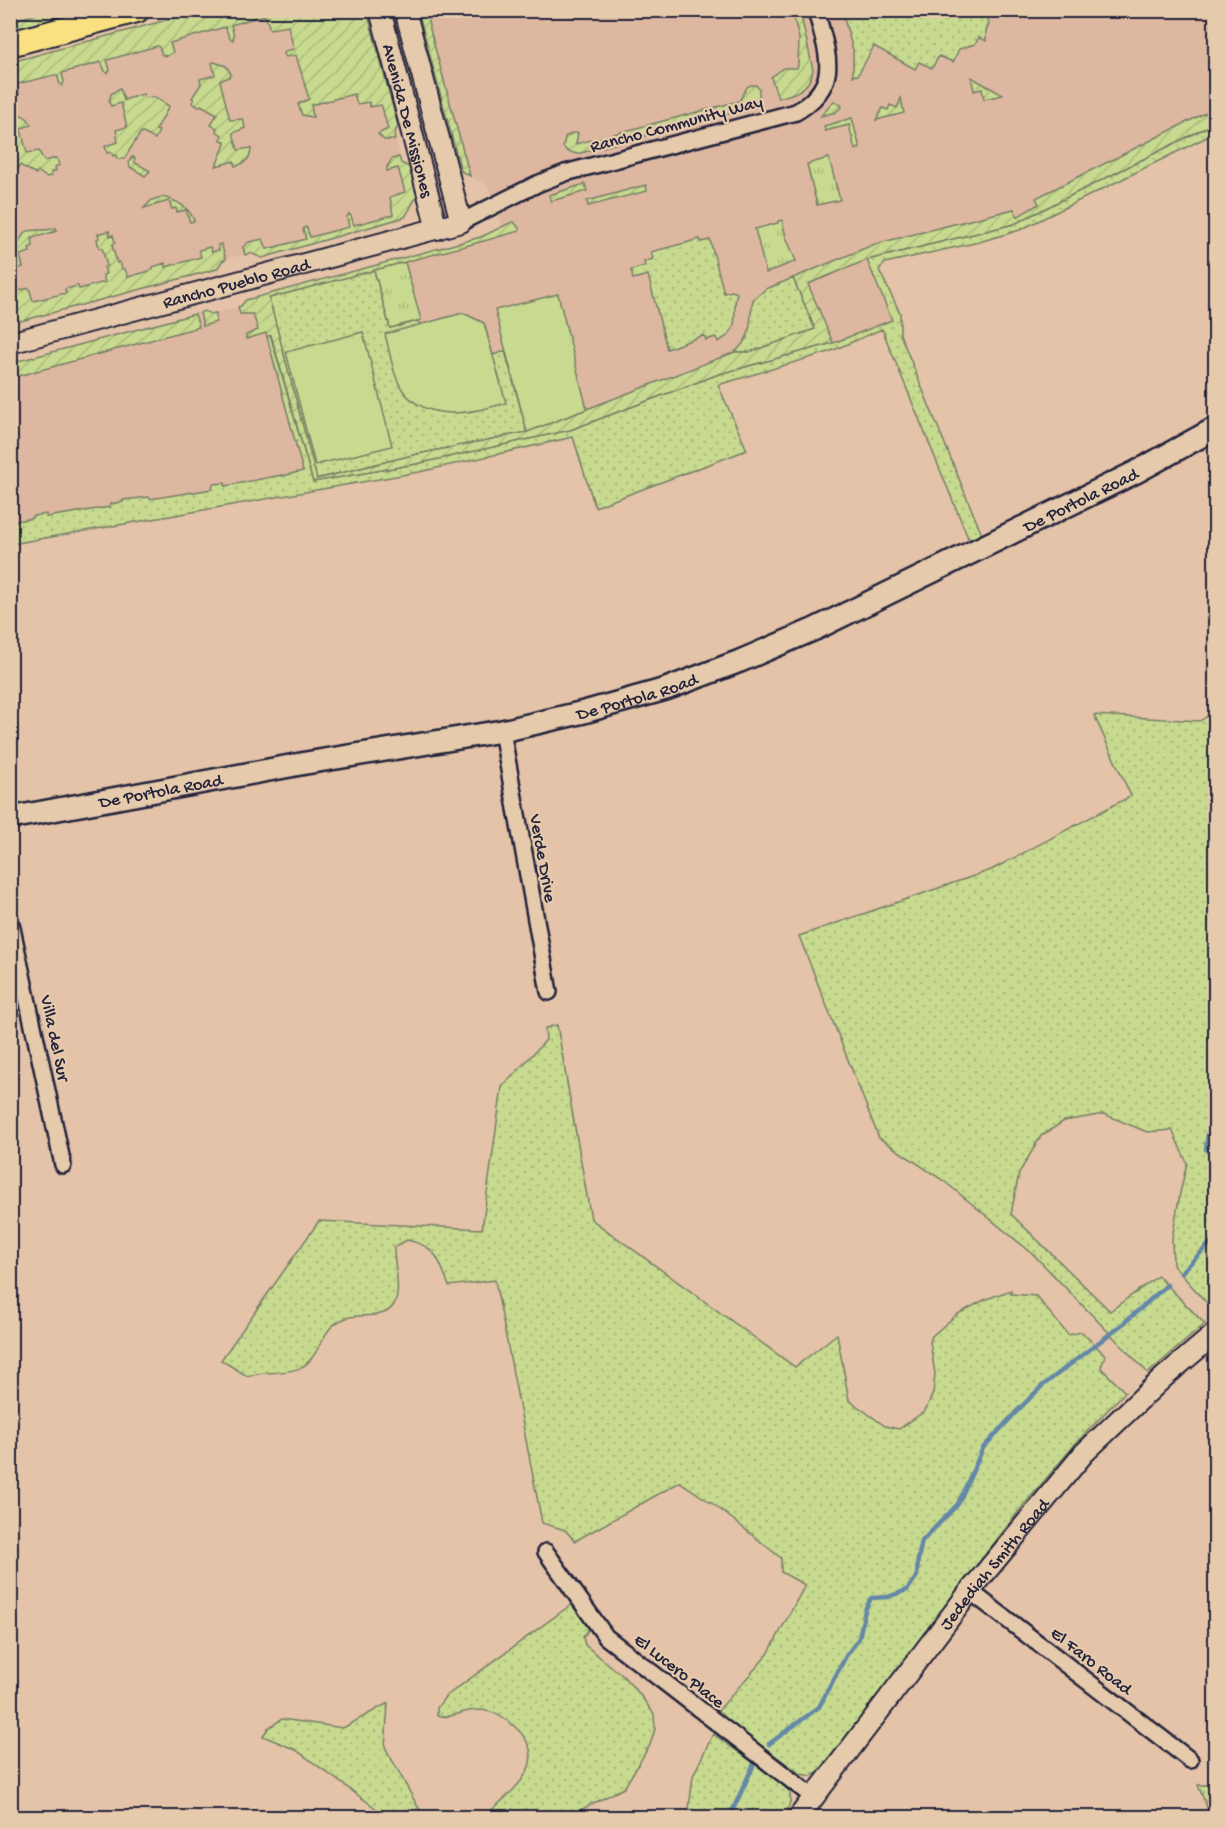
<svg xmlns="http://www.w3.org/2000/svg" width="1226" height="1828" viewBox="0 0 1226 1828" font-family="'Gochi Hand',sans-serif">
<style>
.built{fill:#deb7a1}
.grass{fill:url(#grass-dots);stroke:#747e65;stroke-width:1.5}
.park{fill:url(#park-tufts);stroke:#747e65;stroke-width:1.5}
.garden{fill:url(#garden-furrows);stroke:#747e65;stroke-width:1.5}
.pitch{fill:#c7da8f;stroke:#747e65;stroke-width:1.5}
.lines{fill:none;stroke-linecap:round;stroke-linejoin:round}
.stream{stroke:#6587a8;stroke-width:4.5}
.minor-casing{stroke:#22223b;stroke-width:20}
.tertiary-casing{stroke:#22223b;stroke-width:24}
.secondary-casing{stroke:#22223b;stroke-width:26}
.primary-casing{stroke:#22223b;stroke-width:28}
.minor{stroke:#e5caac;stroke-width:15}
.tertiary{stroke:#e5caac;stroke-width:20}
.secondary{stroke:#e5caac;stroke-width:21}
.primary{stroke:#f9e181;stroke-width:24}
.labels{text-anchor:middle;stroke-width:4.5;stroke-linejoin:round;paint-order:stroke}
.street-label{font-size:18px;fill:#22223b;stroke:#e5caac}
</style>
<defs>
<pattern id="grass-dots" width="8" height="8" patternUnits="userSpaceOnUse" patternTransform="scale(1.5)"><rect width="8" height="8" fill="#c7da8f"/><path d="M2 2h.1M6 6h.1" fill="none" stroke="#abbb7c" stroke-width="1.8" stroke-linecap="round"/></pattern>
<pattern id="park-tufts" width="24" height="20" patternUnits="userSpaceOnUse" patternTransform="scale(1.5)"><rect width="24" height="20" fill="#c7da8f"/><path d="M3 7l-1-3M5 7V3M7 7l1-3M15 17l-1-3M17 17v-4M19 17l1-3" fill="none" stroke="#abbb7c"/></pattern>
<pattern id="garden-furrows" width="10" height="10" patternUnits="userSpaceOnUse" patternTransform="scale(1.5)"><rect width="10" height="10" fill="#c7da8f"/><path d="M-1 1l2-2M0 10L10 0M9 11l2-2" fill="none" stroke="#abbb7c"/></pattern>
</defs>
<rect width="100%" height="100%" fill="#e4c3a8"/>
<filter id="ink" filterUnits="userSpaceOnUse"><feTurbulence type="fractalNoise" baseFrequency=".0167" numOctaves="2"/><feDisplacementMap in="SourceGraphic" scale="12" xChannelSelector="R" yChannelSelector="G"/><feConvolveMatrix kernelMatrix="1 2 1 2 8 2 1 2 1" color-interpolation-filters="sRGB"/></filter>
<g filter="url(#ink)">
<path class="built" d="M200 11H367L398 126 394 135 401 163 409 167 417 196 405 217 262 258 250 253 222 260 217 269 30 319 21 321 14 317 11 318V62Z
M418 11H1215V123L1014 224 867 260 893 319 833 343 570 430 416 464 11 534V363L204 311 212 314 241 306 246 300 481 237 502 227 487 185 461 171Z"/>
<path class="grass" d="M842 11H986L989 24 986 31V41L979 37 975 44 959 49 953 62 939 56 932 68 919 62 915 69 874 46 858 75 853 76V50Z
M1215 123V133L1020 230 979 242 885 263 879 270 900 313V334L982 535 969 540 882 329 829 352 718 385 747 450 595 507 573 437 419 472 11 544V522L32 518 33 516 46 514V517L110 507V504L123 502V500L149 497 150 499 212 489 213 484 225 483V486L282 475V476L303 471 267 337 270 334 313 482 416 464 570 430 719 374 833 343 892 320 867 260 1014 224Z
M700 239 701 242 710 240 724 293 732 291 737 293C730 316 744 328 718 342L716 337 706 340 704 335 667 349 648 275 633 279 631 270 645 266 644 262 653 259 651 252Z
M374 270 390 328 418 321 420 325 463 313 484 323 493 355 505 351 527 432 413 455 316 479 269 298Z
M793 278 815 329 750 352H735C755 334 748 323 753 300L766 289Z
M1215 711V1312L1173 1265 1172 1239 1180 1193 1187 1163 1172 1130 1147 1132 1104 1114 1064 1121 1041 1136 1019 1173 1011 1214 1110 1311 1158 1276 1205 1324 1148 1373 1033 1254 944 1181 879 1138 799 936 991 870 1131 796 1094 715 1200 721Z
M557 1025 591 1219 795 1367 837 1334 849 1400 885 1426 899 1429 925 1411 933 1393 935 1374 930 1342 932 1336 956 1315 984 1300 1011 1290V1294L1036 1296 1068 1335 1082 1332 1105 1355 1101 1368 1125 1392 1076 1443 1018 1512 818 1773 811 1776 801 1774 716 1713 768 1654 805 1585 781 1572V1558L716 1506 680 1482 575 1541 565 1530 542 1523 495 1280 449 1286C439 1260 437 1246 407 1240L394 1247C393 1263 403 1293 393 1306 383 1320 361 1313 346 1318 320 1327 324 1350 305 1365 292 1375 263 1371 247 1376L221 1360 319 1221 482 1229 502 1087 546 1040 545 1028Z
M572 1604 589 1629 583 1637 585 1645 623 1676 641 1696 654 1714 655 1729 650 1745 624 1788 578 1811 572 1817H484C512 1791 555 1762 514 1726 505 1718 490 1709 477 1710 463 1710 450 1720 437 1715V1708L445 1697Z
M388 1703 385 1747 418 1807 426 1817H388L296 1750 263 1736 268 1728 282 1719 343 1728Z
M713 1734 776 1779 790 1792C791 1803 789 1809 783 1817H688L693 1776Z
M1215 1783V1817H1211L1198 1785H1214Z"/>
<path class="park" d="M829 158 840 200 817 205 807 164Z
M782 220 786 237 796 261 766 273 755 229 778 223V221Z
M405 262 421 320 390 328 374 270Z"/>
<path class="garden" d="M48 11H87L11 31V21Z
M200 11H367L398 126 394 135 395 140H384L378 134 388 129 382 107 381 105 370 107 369 102 357 104 354 94 311 105 313 117 302 115 298 104 309 99 296 55 286 57 284 54 285 51 294 49 288 26 270 29 265 15 231 25 234 36 233 40 230 39 225 27 170 43 173 52 167 56 162 55 159 47 157 46 107 60 110 70 108 73H106L101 62 62 73 64 82 62 86 60 84 57 75H55L17 84 19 94 16 97C9 86 10 75 11 62Z
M418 11H425L470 176 461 171Z
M792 11H800L813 70C809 90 796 93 778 98L771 77 784 68H797L798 66 799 38Z
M214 62 226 66 231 74 229 77 220 81 230 120 243 119 245 128 233 133 238 150 251 148C251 158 245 164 235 166L234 161 216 166 225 144V142L220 139 222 135 216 131 217 128 211 125 217 114 201 105 199 107 192 103 194 99 192 98 201 84 200 79 215 75 212 63Z
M971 77 1003 95 984 99 982 89 974 91Z
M751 85H756L759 89V103L751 108 577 154 567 151 563 147 565 137 572 133H578L576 144 739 101 747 87Z
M120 88 124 100 143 94 145 98 154 97 169 106 156 130 159 131 155 139 141 132 124 159H117L116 155 113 156 111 152 107 153 105 146 118 142 116 130 127 127 121 103 111 106 109 102 111 94Z
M901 98 904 113 876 120 883 108 888 110 890 105 897 108Z
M834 101 842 106 836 112 821 116Z
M1215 108V123L1014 224 867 260 808 284 833 343 719 374 570 430 416 464 313 482 271 335 267 337 266 333 246 339V335L258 330 253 314H240L238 307 241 306 246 300 481 237 512 222H514L519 228V231L484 241 269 298 317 479 413 455 527 432 735 352H750L815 329 793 278 875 244 1014 209 1017 217 1039 204 1036 198Z
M22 115 28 119 31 125 22 128 21 130 27 153 39 151 44 161 57 158 59 165 55 167 56 171 51 172 52 176 46 177 38 171 36 174 20 165 14 175 11 173V130L17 128 14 116Z
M852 118 860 148 855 150 849 125 825 131 824 126Z
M132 157 135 158 134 162 150 171 145 176 130 167 129 162Z
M399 157 401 163 409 167 417 196 405 217 262 258 250 253 245 255 243 247 249 242 263 239 267 249 306 239 303 229 305 227 307 228 310 237 349 227 347 217 349 214 351 216 354 225 393 215 390 197 405 192 398 168 387 171V167L392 159Z
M585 184 587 191 551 201 549 195Z
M646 185 647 191 588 206 587 201Z
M161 197C174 199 190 207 194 221L190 222 186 210 177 212 176 208 172 209 169 201 144 208 152 200Z
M56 228 57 231 32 238 33 246 29 248 30 252 20 255 23 267 16 269 11 254 25 232C35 228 45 232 56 228Z
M109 231 110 236 113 235 115 243 112 245 117 263 120 262 122 269H125L128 277 153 270V267L165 263 166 267 201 257 199 250 210 247 212 252 219 250 218 245 221 244 226 259 222 261 217 269 21 321 14 317 11 318V306L17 304 14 292 29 288 33 301 66 293 65 289 78 286 79 289 105 282 103 275 106 274 104 267 107 266 102 248H99L97 239 99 238 98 234Z
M204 311 211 314 216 313V322L203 326 200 313Z
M195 314 199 327 11 378V363Z"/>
<path class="pitch" d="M558 294 587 409 527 432 495 310Z
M463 313 484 323 506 403C473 412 430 424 404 392 393 378 390 352 385 334Z
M363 332 392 446 315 465 286 352Z"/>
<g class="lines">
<path class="stream" d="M1216 1127 1208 1133 1206 1149 1216 1162
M1181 1273 1216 1237
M769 1744 819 1707 846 1656 859 1638 865 1610 871 1598 888 1597 907 1590 917 1576 918 1559 922 1541 958 1504 983 1448 1017 1411 1042 1386 1124 1323 1167 1285
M729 1818 754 1764"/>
<defs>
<path id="minor" d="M461 222 537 184 565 173 796 112C843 84 827 54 816 10
M502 731 549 992
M10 919 63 1165
M546 1552 606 1637 813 1797
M970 1591 1190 1760"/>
<g id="tertiary">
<path id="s1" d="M380 10 437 229"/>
<path id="s2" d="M10 343 461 222 405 10"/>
<path id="s3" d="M798 1818 970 1591 1084 1453 1164 1377 1216 1333"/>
</g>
<g id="secondary">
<path id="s4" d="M10 818 306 763 502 731 584 712 666 689 740 661 815 629 1136 472 1216 428"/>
</g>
<path id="primary" d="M10 44 137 10"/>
</defs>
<use href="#minor" class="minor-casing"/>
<use href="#tertiary" class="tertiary-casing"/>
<use href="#secondary" class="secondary-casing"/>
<use href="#primary" class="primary-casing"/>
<use href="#minor" class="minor"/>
<use href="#tertiary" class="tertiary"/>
<use href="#secondary" class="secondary"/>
<use href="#primary" class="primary"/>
</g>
</g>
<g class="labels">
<g class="street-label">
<text dy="6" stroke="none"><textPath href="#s1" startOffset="114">Avenida De Missiones</textPath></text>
<text transform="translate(676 123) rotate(-15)" y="6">Rancho Community Way</text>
<text dy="6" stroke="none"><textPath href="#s2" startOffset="234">Rancho Pueblo Road</textPath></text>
<text dy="6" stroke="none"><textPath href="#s4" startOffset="1125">De Portola Road</textPath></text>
<text dy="6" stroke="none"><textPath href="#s4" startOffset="639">De Portola Road</textPath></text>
<text dy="6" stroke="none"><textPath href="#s4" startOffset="153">De Portola Road</textPath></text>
<text transform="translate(544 858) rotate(80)" y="6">Verde Drive</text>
<text transform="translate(56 1038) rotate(78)" y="6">Villa del Sur</text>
<text dy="6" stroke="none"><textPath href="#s3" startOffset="321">Jedediah Smith Road</textPath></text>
<text transform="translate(1092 1660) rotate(38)" y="6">El Faro Road</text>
<text transform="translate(680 1670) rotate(38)" y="6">El Lucero Place</text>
</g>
</g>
<rect width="1226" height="1828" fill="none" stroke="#e5caac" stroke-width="36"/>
<rect x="18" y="18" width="1190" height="1792" fill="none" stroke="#22223b" stroke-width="2" filter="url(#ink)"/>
</svg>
